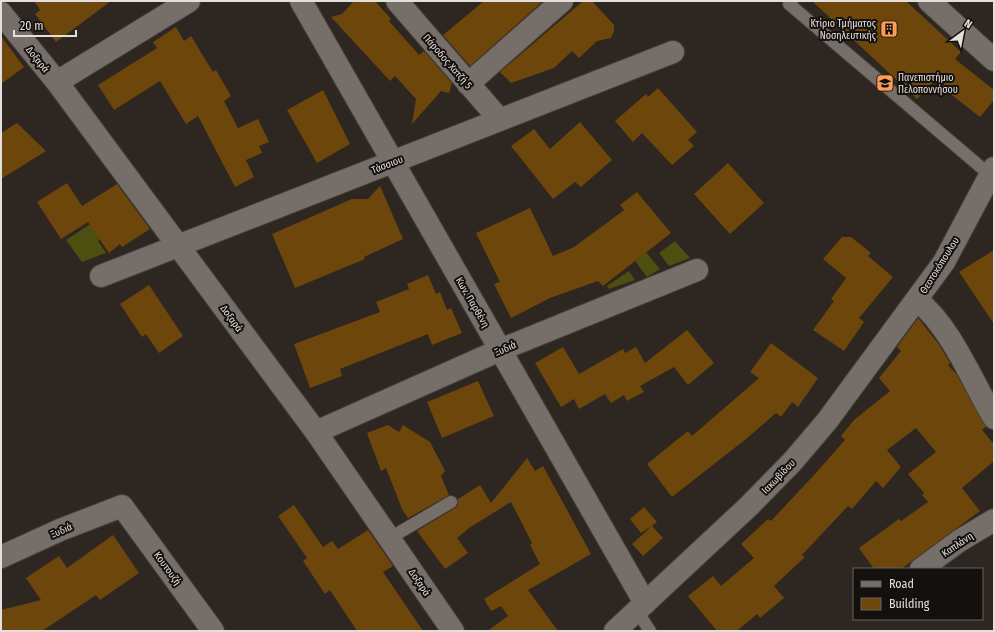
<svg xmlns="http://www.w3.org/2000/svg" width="995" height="632" viewBox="0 0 995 632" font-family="'Fira Sans Condensed',sans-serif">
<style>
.green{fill:#4c4f0f}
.building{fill:#6d460b}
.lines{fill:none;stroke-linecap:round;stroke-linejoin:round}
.service-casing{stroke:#47413d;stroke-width:14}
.minor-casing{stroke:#47413d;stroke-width:24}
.tertiary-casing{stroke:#47413d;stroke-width:24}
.service{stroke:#766e68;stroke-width:12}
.minor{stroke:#766e68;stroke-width:22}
.tertiary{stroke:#766e68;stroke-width:22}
.labels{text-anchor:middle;stroke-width:4;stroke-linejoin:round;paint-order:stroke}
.poi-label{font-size:10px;fill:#e4dfdc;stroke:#13100e;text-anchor:end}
.street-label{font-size:10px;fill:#e4dfdc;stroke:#13100e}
</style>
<rect width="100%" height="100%" fill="#2d2621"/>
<path class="green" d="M92 223 102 238 98 241 106 253 82 262 66 240Z
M675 241 690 258 669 266 659 253Z
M646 252 660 269 647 277 635 261Z
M629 271 635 280 609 289 607 286Z"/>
<path class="building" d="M34 1H111L56 42 35 14 40 10Z
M354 1H375L391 19 389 21 419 55 424 51 452 83 449 93 441 91 412 124 416 99 395 76 390 81 331 17 342 14Z
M484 1H543L470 66 443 35Z
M583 1H592L614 25V31L611 38 597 41 579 58 572 51 554 68 511 83 500 72Z
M812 1H906L961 52 955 59 994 90V100L980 117 934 81 917 99Z
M176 27 184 41 191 36 213 72 216 70 231 96 224 101 238 128 258 119 269 142 259 146 262 153 246 160 254 177 235 187 198 116 186 124 160 81 114 110 98 85 157 48 153 42Z
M1 36 24 67 1 84Z
M658 88 697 132 688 140 694 146 672 165 642 133 633 142 615 121 646 94 648 97Z
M323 90 350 144 317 163 287 110Z
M580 122 612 160 581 187 575 182 553 199 511 146 534 129 550 149Z
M17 123 46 151 1 179V133Z
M728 163 764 203 730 234 694 194Z
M67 183 82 206 117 184 150 229 122 247 120 244 109 253 88 222 61 239 37 202Z
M380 186 403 239 364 257 365 259 295 288 272 234 352 199H368Z
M637 192 671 233 603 286 598 281 550 298 511 318 494 284 500 282 476 233 530 208 553 256 574 247 604 225 624 210 620 205Z
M842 237H851L871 253 868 256 893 277 859 318 864 322 844 351 813 330 834 301 831 299 846 278 823 259Z
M994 250V324L959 272Z
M428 275 436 294 440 292 447 310 451 308 462 333 432 345 428 334 340 369 342 376 310 388 294 344 380 312 376 302 409 289 407 284Z
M149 285 183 336 159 353 146 334 142 337 120 304Z
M918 318 940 346 950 363 948 365 957 375 986 427 982 430 994 444V461L962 488 980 511 901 569H874L859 548 899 519 901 521 928 502 922 495 924 493 908 474 936 452 916 428 887 450 901 467 883 488 876 481 852 509 848 506 802 555 805 557 774 586 784 598 760 618 757 614 737 631H717L688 596 713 576 721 586 754 558 741 544 768 519 771 521 814 475 845 440 841 436 854 420 890 391 879 378 901 351 897 347Z
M687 330 714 363 688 385 674 367 640 386 644 392 627 401 624 395 611 403 605 394 579 409 574 399 561 407 535 363 563 347 579 374 623 349 625 353 636 347 645 363Z
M771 343 818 378 798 407 792 402 781 417 776 413 746 439 672 497 647 464 688 431 692 436 759 378 750 372Z
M478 381 494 416 442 438 427 402Z
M388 425 399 432 403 425 430 442 445 471 441 476 449 495 408 518 402 509 386 468 381 471 367 433Z
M527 458 535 471 543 466 591 554 528 590 558 631H487L508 616 501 606 491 611 484 599 540 564 530 545 532 543 511 502 469 528 457 538 468 553 445 569 417 531 455 508 458 505V499L480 485 491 503Z
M294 505 323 547 332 541 338 549 368 530 393 566 383 572 423 631H357L330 590 325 594 303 561 307 558 278 516Z
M644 507 657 522 652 526 663 538 643 556 632 544 652 526 641 533 630 519Z
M113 535 139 573 100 600 96 595 42 631H2L1 610 41 600 26 578 59 556 67 568Z"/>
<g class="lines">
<defs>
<path id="service" d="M792 1 789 4 990 175
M390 538 451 502
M637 611 650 631"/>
<path id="minor" d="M301 1 645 603
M397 1 500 120
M929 1 994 60
M1 13 57 82 316 432 453 631
M57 82 189 1
M468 84 562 1
M101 276 673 52
M917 300C951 327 972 381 994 418
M316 432 500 350 697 270
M1 557 60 530 122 506 213 631
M921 569 959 541 994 520"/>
<path id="tertiary" d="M615 631 749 506 793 461 827 421 944 262 994 168"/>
</defs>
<use href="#service" class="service-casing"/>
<use href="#minor" class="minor-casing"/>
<use href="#tertiary" class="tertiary-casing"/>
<use href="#service" class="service"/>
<use href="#minor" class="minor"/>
<use href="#tertiary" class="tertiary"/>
</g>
<defs>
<symbol id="building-square" viewBox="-11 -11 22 22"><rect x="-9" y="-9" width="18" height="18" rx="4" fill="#fe9c57" stroke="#13100e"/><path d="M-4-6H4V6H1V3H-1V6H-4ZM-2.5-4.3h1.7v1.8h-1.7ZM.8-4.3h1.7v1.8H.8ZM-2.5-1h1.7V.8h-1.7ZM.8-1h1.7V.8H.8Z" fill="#111"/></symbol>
<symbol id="university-square" viewBox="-11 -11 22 22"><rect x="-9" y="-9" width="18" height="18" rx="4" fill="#fe9c57" stroke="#13100e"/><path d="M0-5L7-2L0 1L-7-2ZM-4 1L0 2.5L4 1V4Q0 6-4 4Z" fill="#111"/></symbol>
</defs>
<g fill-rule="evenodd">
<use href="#building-square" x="879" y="19" width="20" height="20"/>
<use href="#university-square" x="875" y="73" width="20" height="20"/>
</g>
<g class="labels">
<g class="poi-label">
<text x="876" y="27">Κτίριο Τμήματος<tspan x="876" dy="12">Νοσηλευτικής</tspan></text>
<text x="898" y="81" text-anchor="start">Πανεπιστήμιο<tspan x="898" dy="12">Πελοποννήσου</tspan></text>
</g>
<g class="street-label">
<text transform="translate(38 59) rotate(51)" y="4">Δοξαρά</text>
<text transform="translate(448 61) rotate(49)" y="4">Πάροδος Χατζή 5</text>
<text transform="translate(387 164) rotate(-21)" y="4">Τάσσιου</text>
<text transform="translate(939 265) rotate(-58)" y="4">Θεοτοκόπουλου</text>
<text transform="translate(473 302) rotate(60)" y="4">Κων. Παρθένη</text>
<text transform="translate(232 318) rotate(54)" y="4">Δοξαρά</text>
<text transform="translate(505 348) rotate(-23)" y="4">Ξυδιά</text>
<text transform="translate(778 476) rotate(-46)" y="4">Ιακωβίδου</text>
<text transform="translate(61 530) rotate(-23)" y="4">Ξυδιά</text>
<text transform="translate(957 544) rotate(-34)" y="4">Καπλάνη</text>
<text transform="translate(168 568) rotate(54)" y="4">Κουτουζή</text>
<text transform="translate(420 582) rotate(56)" y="4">Δοξαρά</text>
</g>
</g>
<rect width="995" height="632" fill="none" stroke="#e4dfdc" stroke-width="4"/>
<rect x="853" y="568" width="130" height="52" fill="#13100e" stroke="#676360"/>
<rect x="861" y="581" width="20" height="6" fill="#766e68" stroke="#676360"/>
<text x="889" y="588" font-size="12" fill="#e4dfdc">Road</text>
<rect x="861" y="598" width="20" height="12" fill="#6d460b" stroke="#676360"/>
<text x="889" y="608" font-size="12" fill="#e4dfdc">Building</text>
<g transform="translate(963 32) rotate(32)" stroke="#13100e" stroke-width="3" paint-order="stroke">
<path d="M0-3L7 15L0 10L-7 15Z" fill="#e4dfdc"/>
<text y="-6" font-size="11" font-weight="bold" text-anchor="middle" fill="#e4dfdc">N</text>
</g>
<path d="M14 30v6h62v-6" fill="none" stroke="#e4dfdc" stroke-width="2"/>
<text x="20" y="30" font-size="12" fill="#e4dfdc" stroke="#13100e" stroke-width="3" paint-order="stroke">20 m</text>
</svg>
